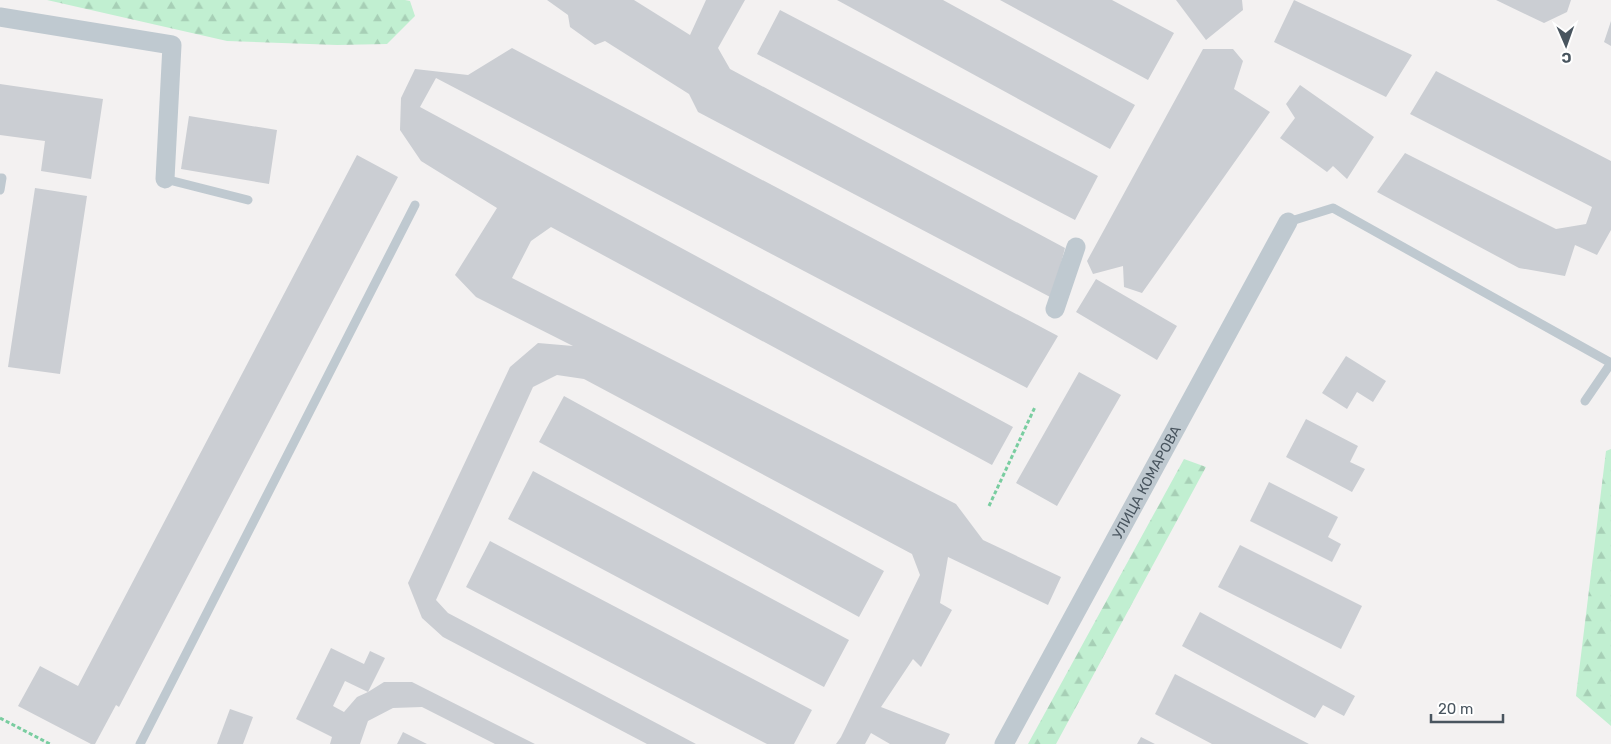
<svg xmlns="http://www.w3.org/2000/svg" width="1611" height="744" viewBox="0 0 1611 744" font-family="Rubik,sans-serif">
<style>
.forest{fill:url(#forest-firs)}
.building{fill:#cbced3;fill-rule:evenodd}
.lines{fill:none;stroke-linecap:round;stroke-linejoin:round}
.path{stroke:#79cda0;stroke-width:3;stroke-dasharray:4 2.5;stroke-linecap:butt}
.lane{stroke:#bfc9d0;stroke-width:9}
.street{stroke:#bfc9d0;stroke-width:19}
.labels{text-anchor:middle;stroke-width:4;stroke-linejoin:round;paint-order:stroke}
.street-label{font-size:14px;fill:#49555f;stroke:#fff}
</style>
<defs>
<pattern id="forest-firs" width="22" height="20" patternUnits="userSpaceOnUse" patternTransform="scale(1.25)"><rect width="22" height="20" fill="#c1efd1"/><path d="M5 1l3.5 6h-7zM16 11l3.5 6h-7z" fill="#a7cfb6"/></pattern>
</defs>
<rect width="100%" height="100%" fill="#f3f1f1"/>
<path class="forest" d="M47 0H405L410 1 415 16 387 44 337 45 227 41Z
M1611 449V726L1576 696 1606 451Z
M1184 459 1206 467 1056 744H1028Z"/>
<path class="building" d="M547 0H634L690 35 706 0H745L718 48 730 69 1065 248 1052 298 698 112 689 94 605 41 595 45 570 27 568 15Z
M837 0H943L1135 105 1110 149Z
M1000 0H1112L1174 33 1148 80Z
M1176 0H1242L1243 10 1206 40Z
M1294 0 1412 55 1386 97 1274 42Z
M1496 0H1571L1567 12 1544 23Z
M780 10 1098 176 1075 220 757 54Z
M1611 21V46L1604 42Z
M512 48 1058 336 1027 388 436 78 420 107 1013 427 992 465 551 227 531 241 512 278 956 504 983 540 1061 577 1048 605 948 557 940 603 952 610 921 667 913 659 881 707 950 734 945 744H890L871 733 865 744H836L841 737 920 575 912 554 584 379 557 375 533 387 436 600 448 613 696 744H647L443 637 422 618 408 583 510 367 538 343 573 346 476 297 455 275 497 208 421 161 400 130 401 98 415 69 468 75Z
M1203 49H1233L1243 61 1234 89 1270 112 1142 293 1124 287 1123 266 1093 274 1087 261Z
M1436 71 1611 161V230L1597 255 1575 245 1565 276 1519 268 1377 192 1405 153 1556 229 1586 224 1592 207 1410 114Z
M0 84 103 99 91 179 41 171 45 141 0 135Z
M1300 85 1374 137 1347 179 1333 166 1327 172 1280 138 1295 118 1286 104Z
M189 116 277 130 269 184 181 169Z
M357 155 398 177 119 707 116 705 95 744H91L18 706 40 666 78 686Z
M35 188 87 196 60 374 8 367Z
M1096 279 1177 326 1157 360 1076 312Z
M1346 356 1386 381 1373 402 1357 392 1347 409 1322 393Z
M1079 372 1121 395 1057 506 1016 483Z
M564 396 884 571 859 617 539 442Z
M1306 419 1358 446 1350 462 1365 469 1352 492 1286 457Z
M533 471 849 640 824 687 508 519Z
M1269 482 1338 517 1328 537 1341 544 1332 562 1250 521Z
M490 541 812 710 794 744H767L466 587Z
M1240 545 1362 606 1341 649 1218 587Z
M1200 612 1355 696 1344 716 1323 705 1315 718 1182 646Z
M331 648 364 664 370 651 385 658 368 692 384 682H412L535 744H495L422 707 393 708 368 721 360 744H330L332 737 296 719ZM345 681 368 692 357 697 344 712 333 706Z
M1175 674 1309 744H1212L1155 714Z
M230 709 253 717 243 744H217Z
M403 732 427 744H397Z
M1141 737 1155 744H1137Z"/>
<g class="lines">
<path class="path" d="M989 506 1035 407
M0 718 50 744"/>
<path class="lane" d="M0 178H2L0 190
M165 179 248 200
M1288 222 1333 208 1611 363
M1585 401 1611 363
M140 744 415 205"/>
<g class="street">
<path d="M0 17 172 45 165 179"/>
<path d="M1055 309 1076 247"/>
<path id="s1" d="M1004 744 1288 222"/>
</g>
</g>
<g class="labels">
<g class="street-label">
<text dy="5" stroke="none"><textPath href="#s1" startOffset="298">УЛИЦА КОМАРОВА</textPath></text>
</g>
</g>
<g transform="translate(1566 45) rotate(178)" stroke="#ffffff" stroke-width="4" paint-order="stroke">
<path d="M0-4L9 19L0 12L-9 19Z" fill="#49555f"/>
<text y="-8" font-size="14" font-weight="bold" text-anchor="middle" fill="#49555f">С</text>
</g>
<path d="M1431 714v8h72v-8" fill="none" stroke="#49555f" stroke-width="2.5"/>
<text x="1438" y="714" font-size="15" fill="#49555f" stroke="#ffffff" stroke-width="4" paint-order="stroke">20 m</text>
</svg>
